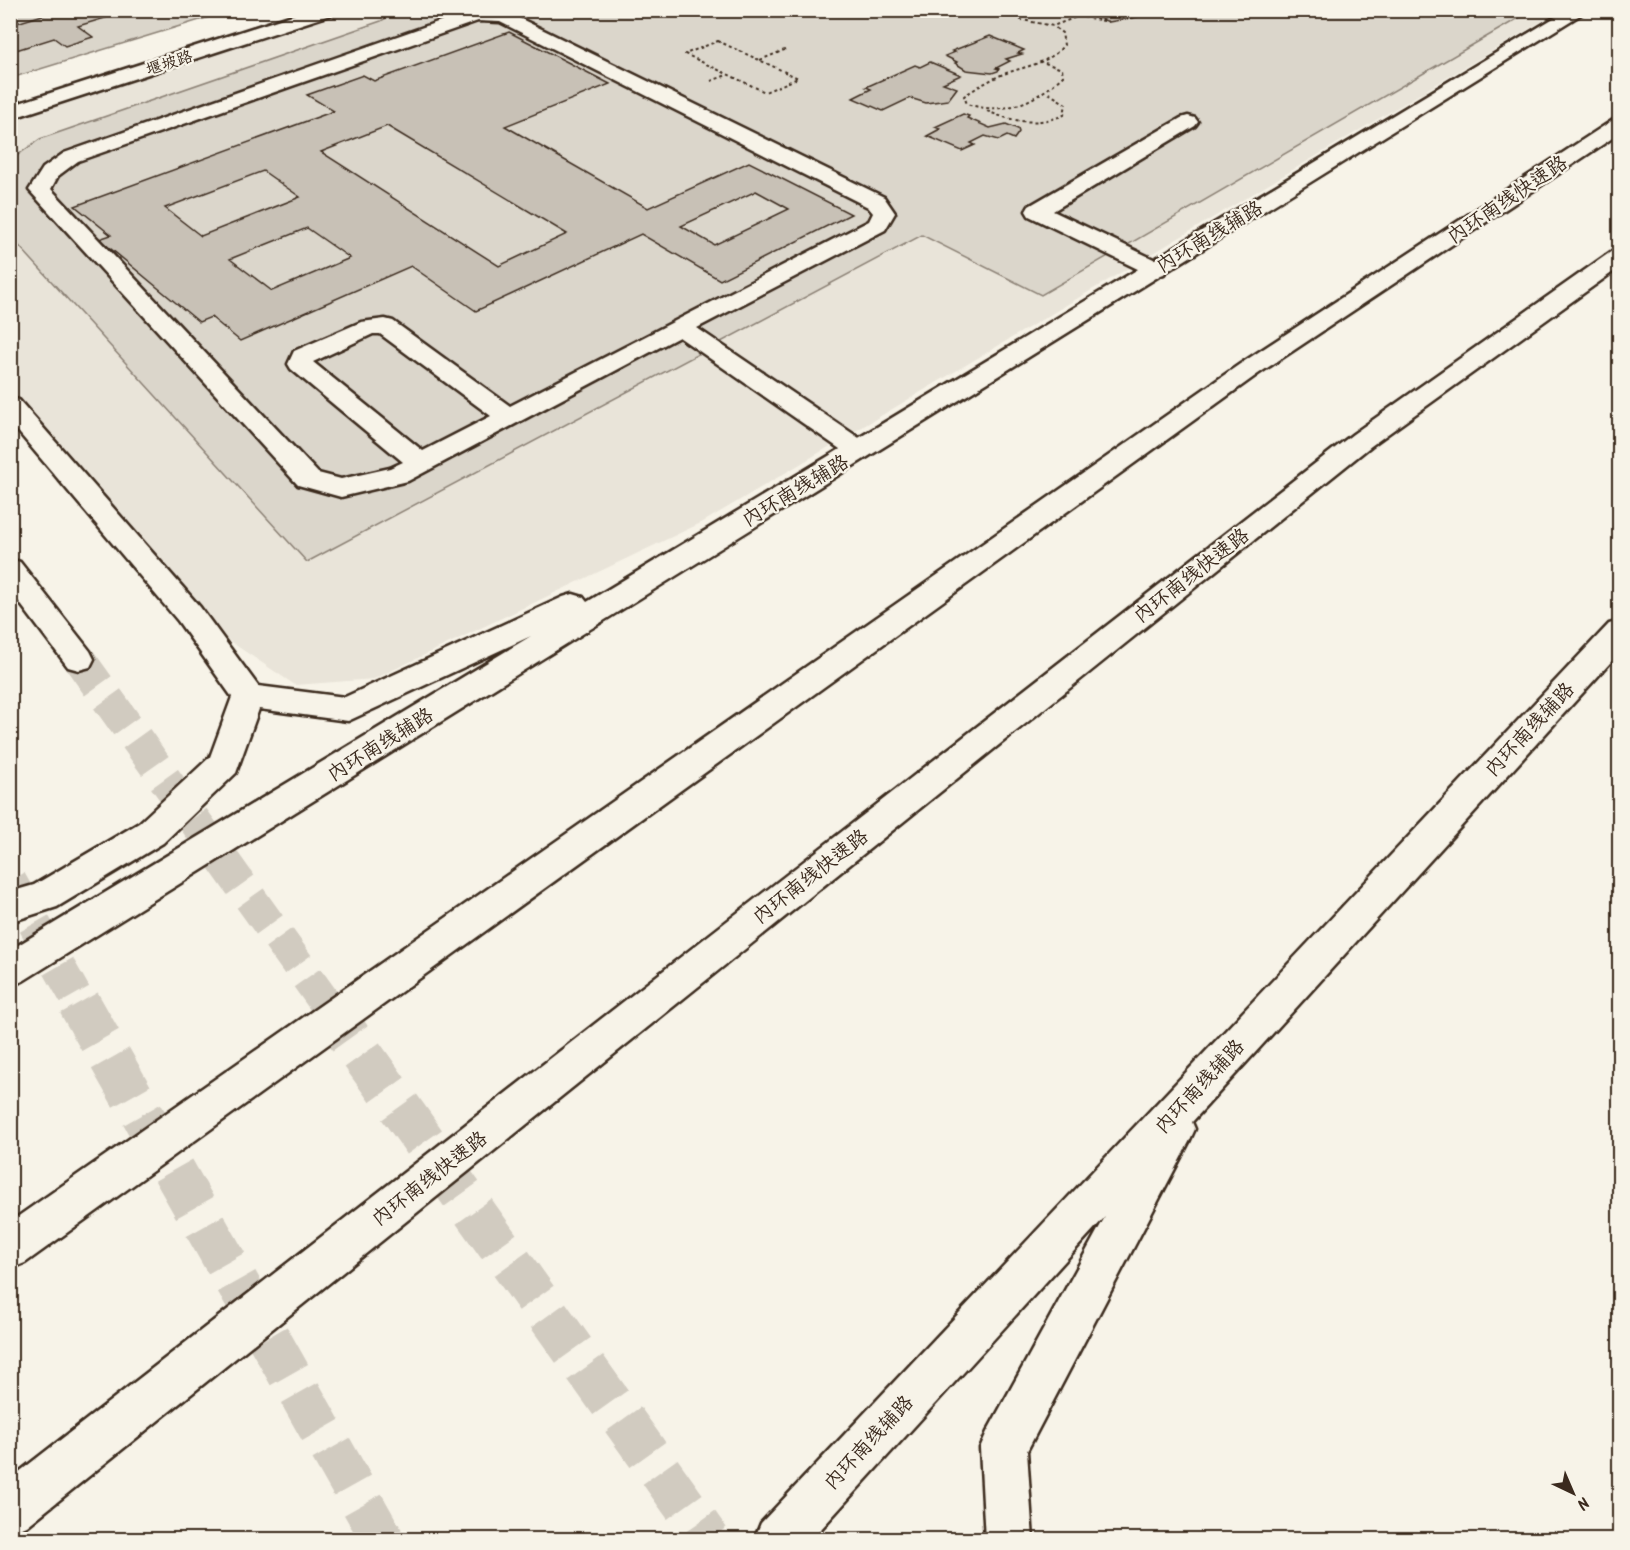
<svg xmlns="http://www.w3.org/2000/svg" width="1630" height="1550" viewBox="0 0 1630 1550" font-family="Kalam,'LXGW WenKai TC',sans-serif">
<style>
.built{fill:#e9e4d9}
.green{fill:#dbd6cb;stroke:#8b8074;stroke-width:1.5}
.building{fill:#c8c1b6;stroke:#3b2a1e;stroke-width:1.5;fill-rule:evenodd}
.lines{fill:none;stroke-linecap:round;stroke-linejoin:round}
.major-tunnel-far1{stroke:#d1cbc0;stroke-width:33;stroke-dasharray:33 16;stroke-linecap:butt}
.major-tunnel{stroke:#d1cbc0;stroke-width:43;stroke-dasharray:43 21;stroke-linecap:butt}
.minor-casing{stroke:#3b2a1e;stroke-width:5}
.major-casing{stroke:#3b2a1e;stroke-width:5}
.highway-casing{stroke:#3b2a1e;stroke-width:5}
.path{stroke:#3b2a1e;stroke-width:2;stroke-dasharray:3 3;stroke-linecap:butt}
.minor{fill:#f7f3e8;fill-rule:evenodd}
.major{fill:#f7f3e8;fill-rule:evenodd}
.highway{fill:#f7f3e8;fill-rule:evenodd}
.labels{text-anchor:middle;stroke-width:4.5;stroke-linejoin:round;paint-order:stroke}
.far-street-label{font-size:16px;fill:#3b2a1e;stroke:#f7f3e8}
.street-label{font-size:20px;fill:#3b2a1e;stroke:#f7f3e8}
</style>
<rect width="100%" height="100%" fill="#f7f3e8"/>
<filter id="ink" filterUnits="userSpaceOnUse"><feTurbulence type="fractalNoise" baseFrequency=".0167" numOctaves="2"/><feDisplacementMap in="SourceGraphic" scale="12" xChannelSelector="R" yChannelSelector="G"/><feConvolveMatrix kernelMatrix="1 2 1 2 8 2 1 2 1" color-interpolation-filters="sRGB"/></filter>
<g filter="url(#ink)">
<path class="built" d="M327 11H1559L703 522 374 679 295 685 189 614 11 405 10 113Z"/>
<path class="green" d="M11 11H229L11 78Z
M397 11 1530 10 1531 11 1041 295 922 235 307 562 11 237V160L40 139 381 21Z"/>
<path class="building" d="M59 10H118L122 13 78 26 93 37 65 46 54 38 10 52V25Z
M1078 10H1150L1137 17 1109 22Z
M509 32 610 84 505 126 648 208 749 162 851 214 720 280 641 234 476 311 411 266 240 341 211 317 199 322 99 239 111 235 75 206 334 111 307 95 363 75 374 81ZM387 126 567 234 499 266 321 152ZM263 171 300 197 201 236 165 208ZM756 191 789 209 714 245 681 226ZM307 228 350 258 272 291 230 259Z
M990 36 1024 50 1018 53 1022 54 1006 59 1010 61 996 68 999 69 998 71 992 73 966 70 955 63 957 62 945 56 955 52 952 51Z
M930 62 961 75 943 83 957 88 948 100 926 103 910 98 883 111 853 98 871 89 866 87 915 65 920 67Z
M963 114 969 116 967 118 990 128 1006 124 1018 129 1019 132 1014 139 1007 136 999 140 985 136 971 143 975 145 962 151 927 136 940 129 935 127Z"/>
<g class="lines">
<path class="major-tunnel-far1" d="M79 659 326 1004
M10 881 80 1004"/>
<path class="major-tunnel" d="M79 1003 383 1540
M325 1003 709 1540"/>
<defs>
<path id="minor" d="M308 10H335L333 14 10 119V106Z
M478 11 509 13 884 197 895 213 885 230 697 328 868 444 872 450 868 456 859 458 850 456 679 337 408 481 341 497 298 485 29 190 43 168 64 153 449 18ZM478 21 500 22 868 207 873 213 869 221 510 406 393 321 385 319 361 322 294 351 288 364 291 369 403 462 390 468 341 479 318 473 51 189 58 176 78 161ZM373 334H380L491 416 423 451 313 362Z
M1188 116 1195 118 1198 122 1195 126 1053 211 1164 264 1167 269 1164 274 1156 276 1148 274 1029 216 1026 211 1029 206 1181 118Z"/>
<path id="major" d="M1567 10H1588L23 981 10 986V950L531 636 348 721 259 709 236 773 163 843 57 907 10 922V892L34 885 139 823 210 757 232 697 178 621 10 422V397L19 400 200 607 258 686 345 697 563 597 573 594 583 597 587 602Z
M10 559 20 562 90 651 94 659 90 667 79 670 68 667 10 590Z
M1620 621V652L1192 1122 1195 1129 1189 1142 1027 1451 1033 1540H985L980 1448 987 1432 1105 1217 811 1540H754L761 1523 1609 624Z"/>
<path id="highway" d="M1620 118V133L1258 374 25 1263 10 1269V1222L1240 364 1613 120Z
M1620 249V267L1371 446 27 1526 10 1533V1479L1353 434 1612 251Z"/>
</defs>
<use href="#minor" class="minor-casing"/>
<use href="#major" class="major-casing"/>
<use href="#highway" class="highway-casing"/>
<path class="path" d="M998 10 1022 20 1053 26 1079 16 1109 22
M718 41 798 78 765 92 685 54Z
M760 60 787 49
M1045 63 1062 69 1063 76C1035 102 1005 116 967 104L964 96C976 88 988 81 1001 75 1024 66 1048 65 1064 45L1062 33 1053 26
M711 81 727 75
M987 111C1013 122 1037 126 1064 115L1066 104 1047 92"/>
<use href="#minor" class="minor"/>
<use href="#major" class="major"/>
<use href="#highway" class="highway"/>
</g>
</g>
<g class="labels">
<g class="far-street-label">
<text transform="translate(169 62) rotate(-18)" y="6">堰坡路</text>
</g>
<g class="street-label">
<text transform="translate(1507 199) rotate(-34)" y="7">内环南线快速路</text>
<text transform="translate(1209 236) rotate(-31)" y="7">内环南线辅路</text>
<text transform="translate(795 490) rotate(-31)" y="7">内环南线辅路</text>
<text transform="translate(1191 575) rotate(-38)" y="7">内环南线快速路</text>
<text transform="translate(1529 729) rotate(-47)" y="7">内环南线辅路</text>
<text transform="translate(380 744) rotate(-32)" y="7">内环南线辅路</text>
<text transform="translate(810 876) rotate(-38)" y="7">内环南线快速路</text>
<text transform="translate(1199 1086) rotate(-47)" y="7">内环南线辅路</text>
<text transform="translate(429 1178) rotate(-38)" y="7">内环南线快速路</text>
<text transform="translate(868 1442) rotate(-47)" y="7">内环南线辅路</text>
</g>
</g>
<rect width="1630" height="1550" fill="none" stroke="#f7f3e8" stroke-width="36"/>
<rect x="18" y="18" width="1594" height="1514" fill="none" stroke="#3b2a1e" stroke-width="2" filter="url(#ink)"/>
<g transform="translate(1573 1493) rotate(136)" stroke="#f7f3e8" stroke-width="4.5" paint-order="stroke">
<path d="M0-4.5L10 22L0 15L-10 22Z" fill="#3b2a1e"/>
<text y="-9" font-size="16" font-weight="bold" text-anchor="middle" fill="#3b2a1e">N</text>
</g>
</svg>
